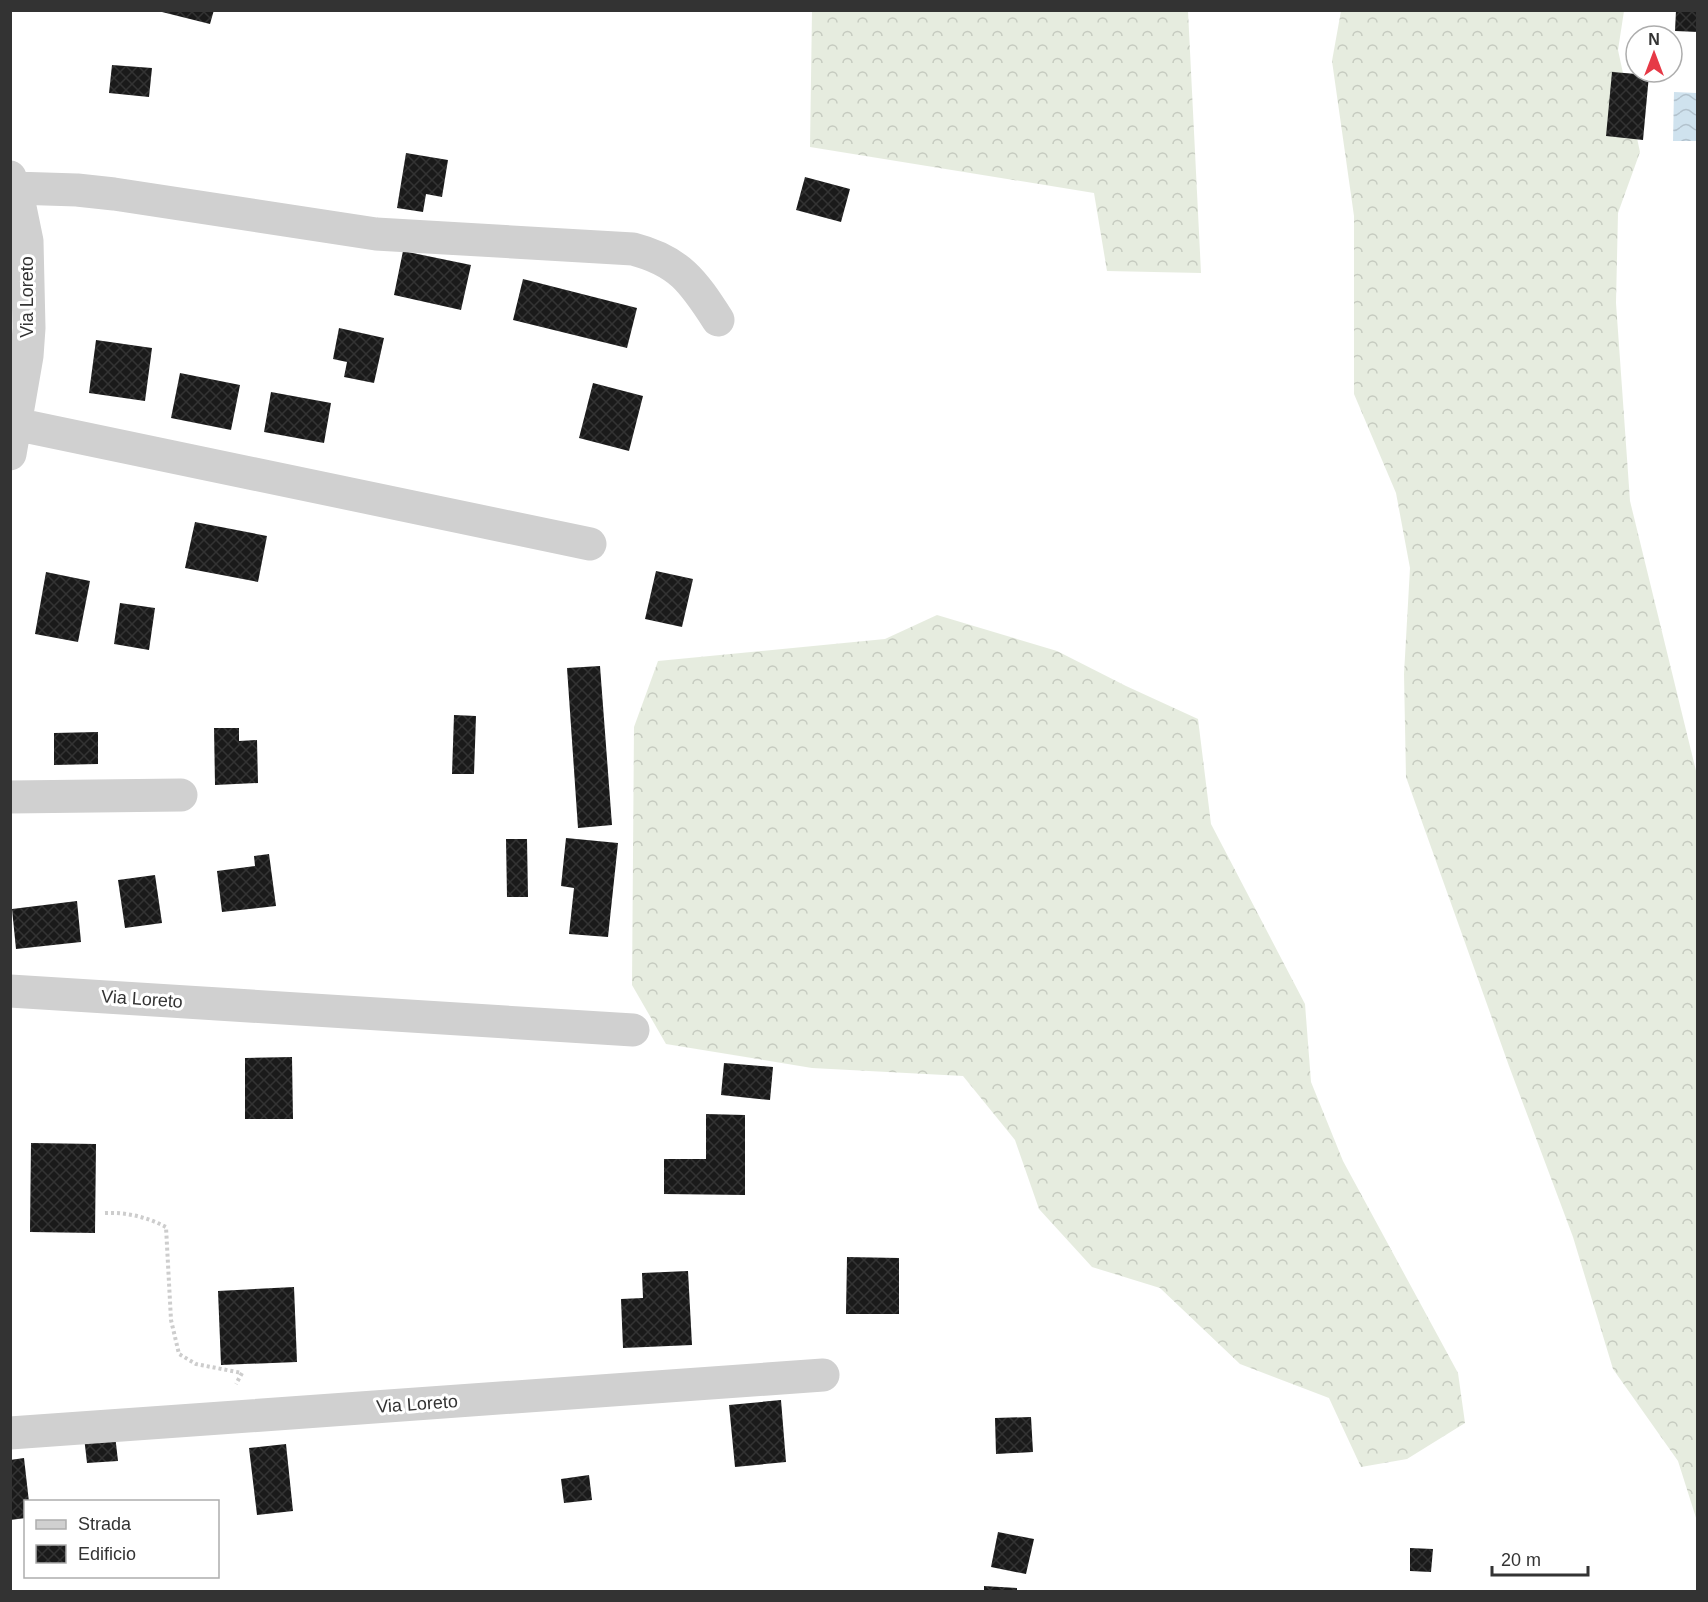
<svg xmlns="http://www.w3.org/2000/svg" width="1708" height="1602" viewBox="0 0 1708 1602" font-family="Arial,sans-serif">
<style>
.forest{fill:url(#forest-crowns)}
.water{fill:url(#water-waves)}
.building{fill:url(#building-cross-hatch)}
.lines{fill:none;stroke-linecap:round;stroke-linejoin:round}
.path{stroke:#cdcdcd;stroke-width:4;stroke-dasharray:3 3;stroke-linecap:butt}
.minor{stroke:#d0d0d0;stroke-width:33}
.labels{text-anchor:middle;stroke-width:6;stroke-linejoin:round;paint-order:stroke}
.street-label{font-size:18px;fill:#333;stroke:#fff}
</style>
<defs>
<pattern id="forest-crowns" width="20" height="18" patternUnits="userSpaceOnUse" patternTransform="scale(1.5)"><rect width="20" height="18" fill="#e6ecdf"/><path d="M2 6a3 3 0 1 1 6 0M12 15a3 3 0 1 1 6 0" fill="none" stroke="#c6cbc0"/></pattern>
<pattern id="water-waves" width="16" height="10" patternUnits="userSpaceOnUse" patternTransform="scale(1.5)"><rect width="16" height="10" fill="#cfe2ee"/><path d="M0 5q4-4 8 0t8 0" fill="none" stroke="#b2c2cd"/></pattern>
<pattern id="building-cross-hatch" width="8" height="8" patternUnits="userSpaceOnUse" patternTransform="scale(1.5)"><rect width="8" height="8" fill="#1a1a1a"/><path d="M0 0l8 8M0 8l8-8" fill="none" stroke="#333"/></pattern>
</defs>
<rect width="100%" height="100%" fill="#fff"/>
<path class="forest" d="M812 11H1188L1201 273 1107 271 1094 193 810 147Z
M1341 11H1624L1618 50 1640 152 1618 213 1616 303 1630 501 1698 779 1697 1521 1678 1461 1613 1369 1573 1237 1509 1066 1406 777 1404 674 1410 568 1396 493 1354 394V216L1332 61Z
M937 615 1057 651 1126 686 1198 719 1211 824 1305 1004 1311 1082 1343 1161 1458 1373 1465 1423 1407 1459 1361 1467 1329 1398 1240 1364 1160 1288 1092 1267 1039 1209 1015 1140 963 1076 812 1068 666 1044 632 985 634 727 658 661 885 639Z"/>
<path class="water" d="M1674 92 1697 93V141H1673Z"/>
<path class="building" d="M154 10H214L210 24Z
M1676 10H1698V32L1675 31Z
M112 65 152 68 149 97 109 93Z
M1612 72 1649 75 1643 140 1606 136Z
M406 153 448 160 442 197 426 194 423 212 397 208Z
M805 177 850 189 841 222 796 210Z
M403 251 471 265 461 310 394 295Z
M523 279 637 308 627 348 513 320Z
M339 328 384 338 374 383 344 377 347 362 333 359Z
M96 340 152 348 145 401 89 393Z
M180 373 240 385 231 430 171 418Z
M593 383 643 396 629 451 579 438Z
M271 392 331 403 324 443 264 432Z
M195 522 267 536 258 582 185 568Z
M656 571 693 579 682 627 645 619Z
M46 572 90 581 78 642 35 634Z
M120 603 155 608 149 650 114 644Z
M600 666 612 825 578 828 567 668Z
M454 715 476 716 474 774H452Z
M214 728H239V741L257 740 258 783 215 785Z
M98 732V764L54 765V733Z
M566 838 618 843 608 937 569 934 574 888 561 886Z
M506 839H527L528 897H507Z
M269 854 276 906 222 912 217 871 255 866 254 856Z
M155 875 162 923 125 928 118 880Z
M77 901 81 942 16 949 12 909Z
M292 1057 293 1119H245V1058Z
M724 1063 773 1067 770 1100 721 1095Z
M706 1114 745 1115V1195L664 1194V1159H706Z
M31 1143 96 1144 95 1233 30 1232Z
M847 1257 899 1258V1314H846Z
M688 1271 692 1345 623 1348 621 1299 643 1298 642 1273Z
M294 1287 297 1362 221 1365 218 1291Z
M781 1400 786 1462 735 1467 729 1405Z
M1031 1417 1033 1452 996 1454 995 1418Z
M115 1435 118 1461 87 1463 84 1437Z
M286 1444 293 1511 257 1515 249 1448Z
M24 1458 29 1502H26V1518L10 1520V1460Z
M589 1475 592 1500 564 1503 561 1479Z
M998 1532 1034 1539 1026 1574 991 1567Z
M1410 1548 1433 1549 1431 1572 1410 1571Z
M984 1586 1017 1588V1592H984Z"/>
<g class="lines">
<path class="path" d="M105 1213C126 1212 147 1217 166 1227L171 1320 179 1354 196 1364 242 1373 236 1384"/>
<path class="minor" d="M10 177 20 207 27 241 29 328 27 356 10 454
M14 188 77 190 114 194 376 234 633 249C679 261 693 281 718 320
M15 424 590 544
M10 797 181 795
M10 991 633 1030
M10 1433 823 1375"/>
</g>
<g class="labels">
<g class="street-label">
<text transform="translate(27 297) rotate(-90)" y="6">Via Loreto</text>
<text transform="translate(142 999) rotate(4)" y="6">Via Loreto</text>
<text transform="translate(417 1404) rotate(-4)" y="6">Via Loreto</text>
</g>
</g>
<rect width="1708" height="1602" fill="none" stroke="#333333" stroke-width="24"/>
<rect x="24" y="1500" width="195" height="78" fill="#ffffff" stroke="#adadad" stroke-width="1.5"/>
<rect x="36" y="1520" width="30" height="9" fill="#d0d0d0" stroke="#adadad" stroke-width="1.5"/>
<text x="78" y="1530" font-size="18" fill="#333333">Strada</text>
<rect x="36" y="1545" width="30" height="18" fill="url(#building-cross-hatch)" stroke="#adadad" stroke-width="1.5"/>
<text x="78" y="1560" font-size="18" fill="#333333">Edificio</text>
<g transform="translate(1654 54)"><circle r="28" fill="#ffffff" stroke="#adadad" stroke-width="1.5"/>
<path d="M0-4.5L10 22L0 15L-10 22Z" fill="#e63946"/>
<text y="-9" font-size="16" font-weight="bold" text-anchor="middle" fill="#333333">N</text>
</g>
<path d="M1492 1566v9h96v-9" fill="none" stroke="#333333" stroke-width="3"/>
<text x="1501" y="1566" font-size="18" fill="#333333" stroke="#ffffff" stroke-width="4.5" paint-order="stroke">20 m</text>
</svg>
